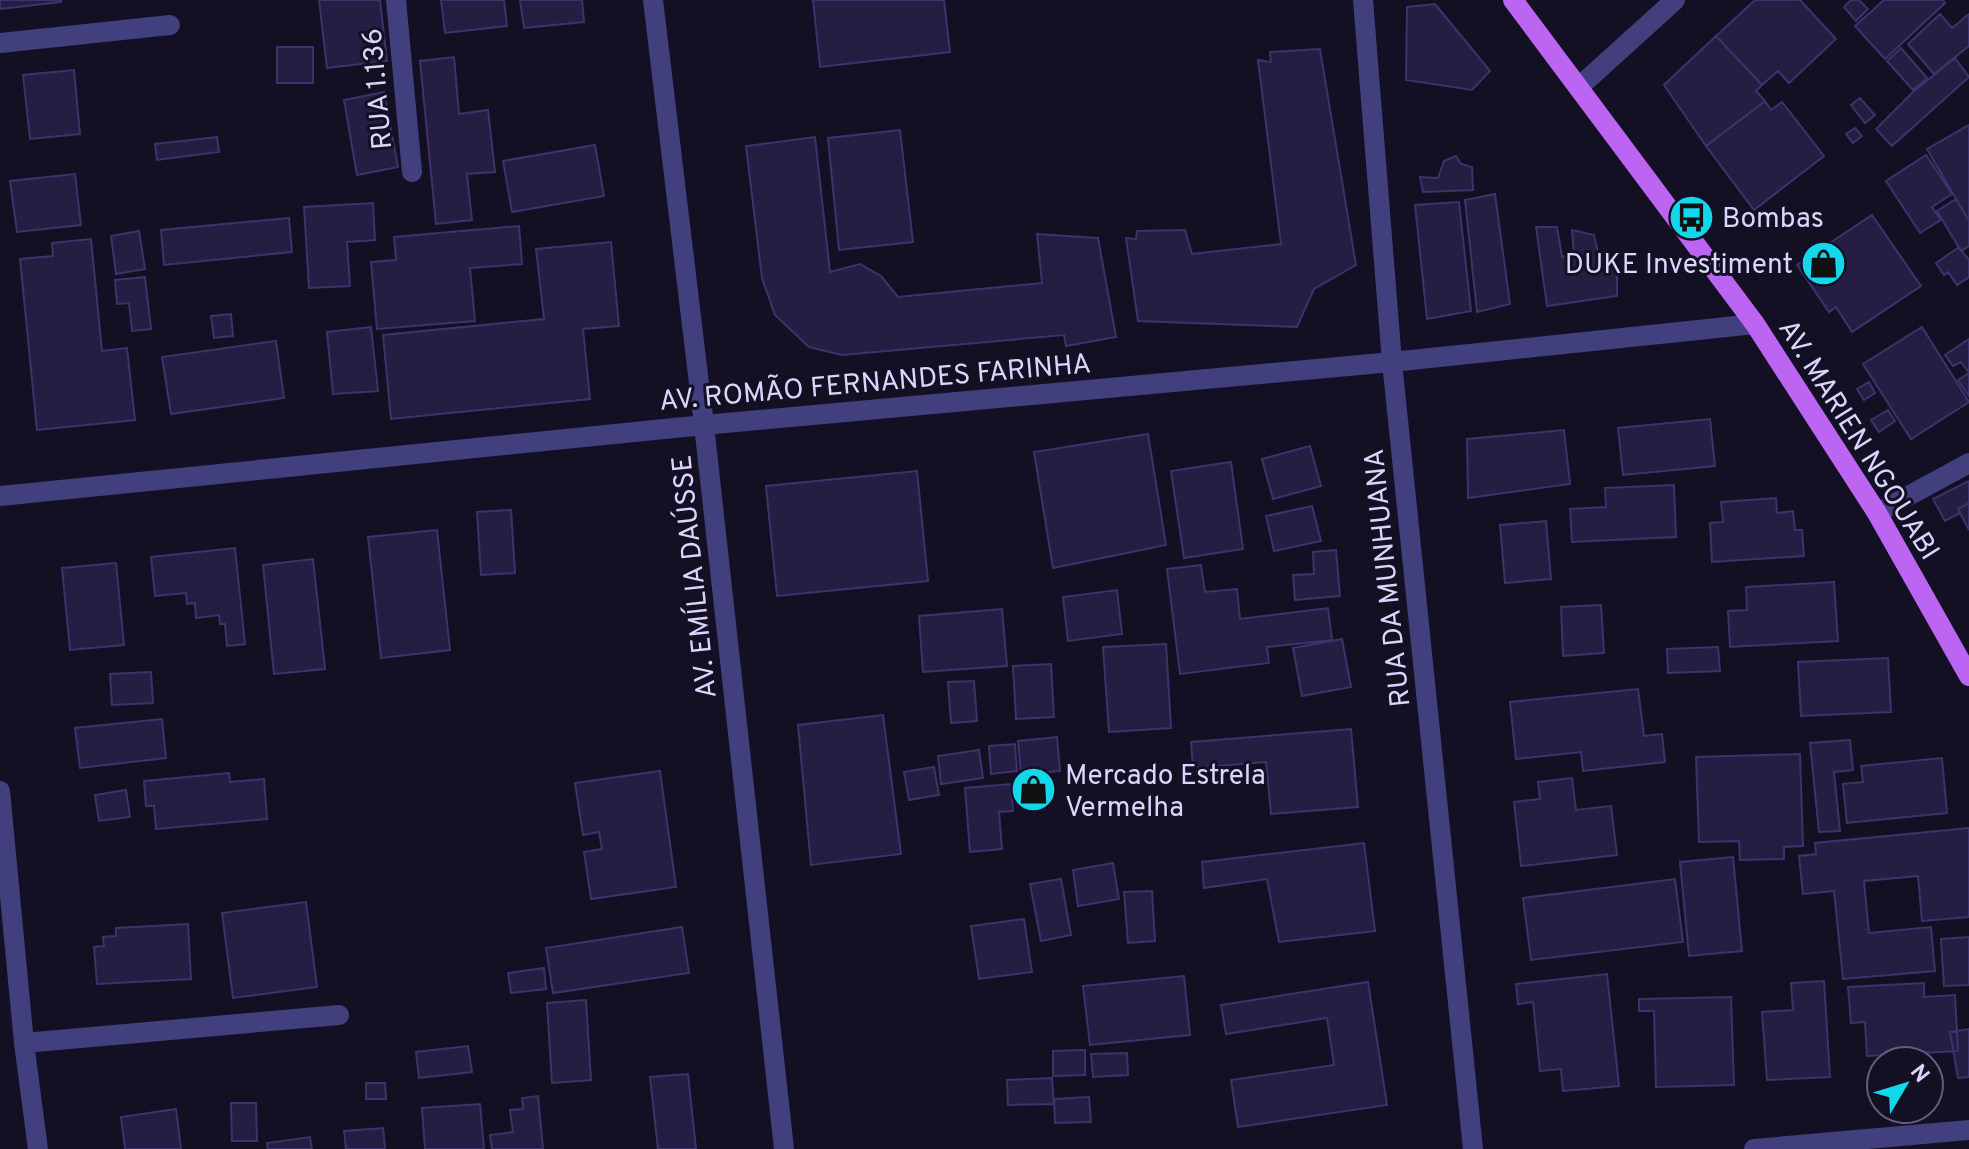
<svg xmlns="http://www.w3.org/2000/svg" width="1969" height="1149" viewBox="0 0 1969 1149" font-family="Overpass,sans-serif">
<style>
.building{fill:#251e42;stroke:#3d326c;stroke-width:2}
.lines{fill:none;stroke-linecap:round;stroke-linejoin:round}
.minor{stroke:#413f7e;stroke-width:20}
.major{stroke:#bc65f3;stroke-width:20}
.labels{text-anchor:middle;stroke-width:6;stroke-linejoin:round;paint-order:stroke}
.street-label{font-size:28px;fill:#d9d5fc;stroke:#131023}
.poi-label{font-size:28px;fill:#d9d5fc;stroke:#131023;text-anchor:start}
</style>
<rect width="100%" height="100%" fill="#131023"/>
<path class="building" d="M0 0H61V2L0 9Z
M319 0H380L387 61 327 68Z
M441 0H504L507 26 445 33Z
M520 0H582L584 22 524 28Z
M813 0H944L950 52 820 67Z
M1755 0H1800L1836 39 1789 83 1778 71 1762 85 1716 36Z
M1851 0H1859L1868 9 1856 21 1844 7Z
M1884 0H1943L1945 3 1885 59 1855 26Z
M1435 4 1490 71 1472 90 1406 80 1407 7Z
M1940 14 1952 28 1969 14V46L1934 74 1908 44Z
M1716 36 1762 85 1756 91 1765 101 1706 146 1664 85Z
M277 47H313V83H277Z
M1901 48 1927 78 1913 90 1887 61Z
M1320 49 1356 265 1314 289 1297 327 1138 321 1126 238 1136 239 1137 231 1185 230 1192 254 1281 244 1258 60 1271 62 1270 52Z
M454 57 459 114 488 110 495 172 467 174 472 220 436 224 420 61Z
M1955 58 1969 77 1892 146 1876 129 1913 92Z
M74 70 80 134 30 139 23 75Z
M384 92 398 167 357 175 344 100Z
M1860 98 1875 115 1865 123 1851 105Z
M1765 101 1771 110 1782 102 1824 156 1754 210 1706 146Z
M1969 125V221L1927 149Z
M1855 128 1862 136 1853 143 1846 134Z
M900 130 913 242 839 250 828 138Z
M217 137 219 152 157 160 155 144Z
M815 137 830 272 860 264 881 276 898 297 1042 283 1037 234 1098 238 1116 337 1066 346 1064 335 842 355 809 347 775 315 762 278 746 146Z
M595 145 604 196 512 212 503 161Z
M1926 155 1952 194 1932 207 1941 220 1920 233 1886 181Z
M1456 156 1461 164 1472 167 1473 190 1423 192 1420 177 1438 178 1444 161Z
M75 174 81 225 17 232 10 181Z
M1495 194 1510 304 1477 312 1465 200Z
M1956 199 1969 221V246L1961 251 1937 211Z
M1459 202 1471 311 1427 319 1415 205Z
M373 203 375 240 347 242 350 286 309 288 304 207Z
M1872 215 1921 286 1852 332 1836 307 1829 312 1797 265Z
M289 218 292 252 164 265 161 230Z
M519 226 522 264 470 268 475 321 377 329 371 262 396 260 394 237Z
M1536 227H1557L1562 257 1574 254 1572 230 1594 235 1599 257 1617 264V296L1547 306Z
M139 231 145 269 116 274 111 236Z
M91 239 102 351 127 348 135 420 37 430 20 259 53 256 52 243Z
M611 242 619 326 583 329 590 399 391 419 383 335 544 319 536 249Z
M1959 247 1969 260V277L1957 285 1948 272 1944 275 1936 263Z
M145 277 151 329 132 331 129 303 117 304 115 280Z
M231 314 233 336 214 338 211 316Z
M371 327 378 391 333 394 327 332Z
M1922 327 1969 402 1911 439 1863 364Z
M1969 339V396L1958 380 1969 373 1961 362 1953 366 1945 355Z
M276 341 284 398 171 414 162 357Z
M1869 382 1875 393 1864 400 1857 389Z
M1888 410 1895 421 1879 432 1871 420Z
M1710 419 1715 466 1623 475 1618 428Z
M1564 430 1570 484 1468 498 1467 439Z
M1148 434 1166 545 1053 568 1034 452Z
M1310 446 1321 486 1273 499 1262 459Z
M1231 462 1243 549 1184 558 1171 471Z
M917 471 928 581 777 596 766 486Z
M1969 481V503L1958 509 1960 513 1945 521 1933 499Z
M1674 485 1676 537 1572 542 1570 509 1606 507 1605 488Z
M1776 498 1777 513 1793 511 1795 530H1802L1804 556 1712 562 1710 523 1723 522 1721 502Z
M1969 503V530L1958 509Z
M1312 506 1321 541 1274 551 1266 516Z
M511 510 515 573 481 575 477 512Z
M1546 521 1551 579 1505 583 1500 525Z
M437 530 450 650 381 658 368 537Z
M235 548 245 644 227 646 225 624H220L219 615 196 618 195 603 187 604 186 593 155 596 151 557Z
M1336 550 1340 596 1295 600 1293 575 1314 574 1313 552Z
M313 559 325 669 274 674 263 565Z
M116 563 124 645 70 650 62 568Z
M1201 565 1205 592 1237 589 1240 619 1328 608 1332 640 1267 647 1269 663 1180 674 1167 569Z
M1834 582 1838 641 1730 647 1728 611 1747 610 1746 587Z
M1117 590 1122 634 1068 641 1063 597Z
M1601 605 1604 653 1563 656 1561 607Z
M1002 609 1007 666 923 672 919 616Z
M1342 639 1351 687 1302 696 1293 648Z
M1166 644 1171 728 1109 732 1103 647Z
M1718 647 1720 671 1668 673 1667 649Z
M1888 658 1891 712 1801 716 1798 662Z
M1051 664 1054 717 1016 719 1013 666Z
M151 672 153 703 112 705 110 674Z
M974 681 977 721 951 723 948 682Z
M1638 689 1644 736 1662 734 1665 762 1583 771 1581 752 1516 759 1510 702Z
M883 715 901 854 811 865 798 725Z
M162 719 166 758 80 768 75 728Z
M1351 729 1358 807 1271 814 1266 762 1193 768 1191 742Z
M1057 737 1060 771 1021 774 1018 741Z
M1850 740 1853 770 1834 772 1840 831 1819 832 1810 743Z
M1015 744 1017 771 991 774 989 746Z
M979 750 983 778 941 784 938 756Z
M1800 754 1803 846 1784 847V859L1740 860 1739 841 1699 842 1696 757Z
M1942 758 1947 813 1847 823 1843 784 1863 782 1861 766Z
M934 767 939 795 909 800 904 772Z
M660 771 676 887 591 899 584 852 602 849 599 832 583 835 575 783Z
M229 773 230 782 264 779 267 819 156 829 154 806H146L144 781Z
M1572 778 1576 810 1611 806 1617 855 1521 866 1514 802 1540 799 1538 782Z
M1011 784 1013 811 999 812 1002 849 970 852 965 788Z
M126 790 130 817 99 821 95 795Z
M1969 828V917L1922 921 1918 876 1864 881 1869 933 1931 927 1935 971 1843 979 1834 891 1803 894 1799 856 1816 854 1815 843Z
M1364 843 1375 931 1279 942 1267 879 1204 888 1202 862Z
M1733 857 1742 951 1689 956 1680 862Z
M1113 863 1119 899 1078 906 1073 870Z
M1061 879 1071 935 1041 941 1030 884Z
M1675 879 1683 942 1531 960 1523 898Z
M1152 891 1155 941 1128 943 1124 892Z
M306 902 317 987 233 998 222 913Z
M1024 919 1032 972 979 979 971 926Z
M188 924 191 979 97 984 94 947 104 946 103 937 116 936V928Z
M682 927 689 973 553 993 546 948Z
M1969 937V985L1944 986 1941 939Z
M544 968 546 989 511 993 508 973Z
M1607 974 1619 1086 1563 1091 1561 1069 1540 1071 1533 1002 1518 1004 1516 984Z
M1184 976 1190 1035 1090 1045 1083 986Z
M1824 981 1830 1077 1767 1080 1762 1012 1793 1010 1791 983Z
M1368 982 1387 1105 1238 1127 1231 1080 1334 1065 1327 1018 1226 1034 1221 1005Z
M1924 983V997L1955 995 1958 1051 1867 1056 1865 1022 1851 1023 1848 987Z
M1731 997 1734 1085 1656 1087 1654 1011H1639V999Z
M586 1000 591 1080 552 1083 547 1003Z
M1969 1029V1077L1958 1078 1950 1032Z
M468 1046 472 1072 419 1078 416 1052Z
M1085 1050V1075L1053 1076V1051Z
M1127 1053 1128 1075 1093 1077 1091 1054Z
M688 1074 696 1149H658L650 1077Z
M1052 1078 1054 1104 1008 1105 1007 1080Z
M366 1083H385L386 1099H366Z
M538 1096 543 1149H492L490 1135 513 1132 510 1110 523 1109 522 1098Z
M1089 1097 1091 1122 1055 1123 1054 1099Z
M231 1103H256L257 1141H232Z
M480 1104 484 1149H425L422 1108Z
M176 1109 181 1149H125L121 1117Z
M383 1128 385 1149H346L344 1131Z
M310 1137 312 1149H268L267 1143Z"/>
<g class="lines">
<path class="minor" d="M396 0 412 172
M653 0 704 425 784 1149
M1363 0 1392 362 1473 1149
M0 43 170 25
M1579 87 1675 0
M0 496 704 425 1392 362 1755 324
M1877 513 1969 463
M0 791 24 1043 38 1149
M24 1043 339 1015
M1754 1149 1969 1130"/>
<path class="major" d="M1513 0 1755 324 1877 513 1969 676"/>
</g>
<defs>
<symbol id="bus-disc" viewBox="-11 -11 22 22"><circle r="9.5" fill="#13d7ea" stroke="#131023"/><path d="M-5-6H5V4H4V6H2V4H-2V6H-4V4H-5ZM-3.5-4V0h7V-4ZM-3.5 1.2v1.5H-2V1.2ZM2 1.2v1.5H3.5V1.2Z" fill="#111"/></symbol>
<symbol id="shop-disc" viewBox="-11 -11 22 22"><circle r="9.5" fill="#13d7ea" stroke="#131023"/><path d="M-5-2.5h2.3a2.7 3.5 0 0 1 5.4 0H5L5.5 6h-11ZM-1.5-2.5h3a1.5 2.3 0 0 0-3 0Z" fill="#111"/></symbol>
</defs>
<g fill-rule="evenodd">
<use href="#bus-disc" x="1666" y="192" width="51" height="51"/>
<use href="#shop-disc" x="1798" y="238" width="51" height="51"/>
<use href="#shop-disc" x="1008" y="764" width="51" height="51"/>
</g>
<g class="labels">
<g class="street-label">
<text transform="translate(376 89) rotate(-95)" y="10">RUA 1.136</text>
<text transform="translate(875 381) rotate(-5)" y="10">AV. ROMÃO FERNANDES FARINHA</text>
<text transform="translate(1860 439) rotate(58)" y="10">AV. MARIEN NGOUABI</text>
<text transform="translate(693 577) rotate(-96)" y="10">AV. EMÍLIA DAÚSSE</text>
<text transform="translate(1386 578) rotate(-96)" y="10">RUA DA MUNHUANA</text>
</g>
<g class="poi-label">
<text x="1722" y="227">Bombas</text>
<text x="1793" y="273" text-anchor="end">DUKE Investiment</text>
<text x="1065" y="784">Mercado Estrela<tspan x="1065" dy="32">Vermelha</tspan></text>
</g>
</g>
<g transform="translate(1905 1085) rotate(52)"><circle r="38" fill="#131023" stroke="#625f7a" stroke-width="2"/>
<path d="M0-6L14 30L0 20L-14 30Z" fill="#13d7ea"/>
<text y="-12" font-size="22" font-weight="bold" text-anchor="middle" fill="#d9d5fc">N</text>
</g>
</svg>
